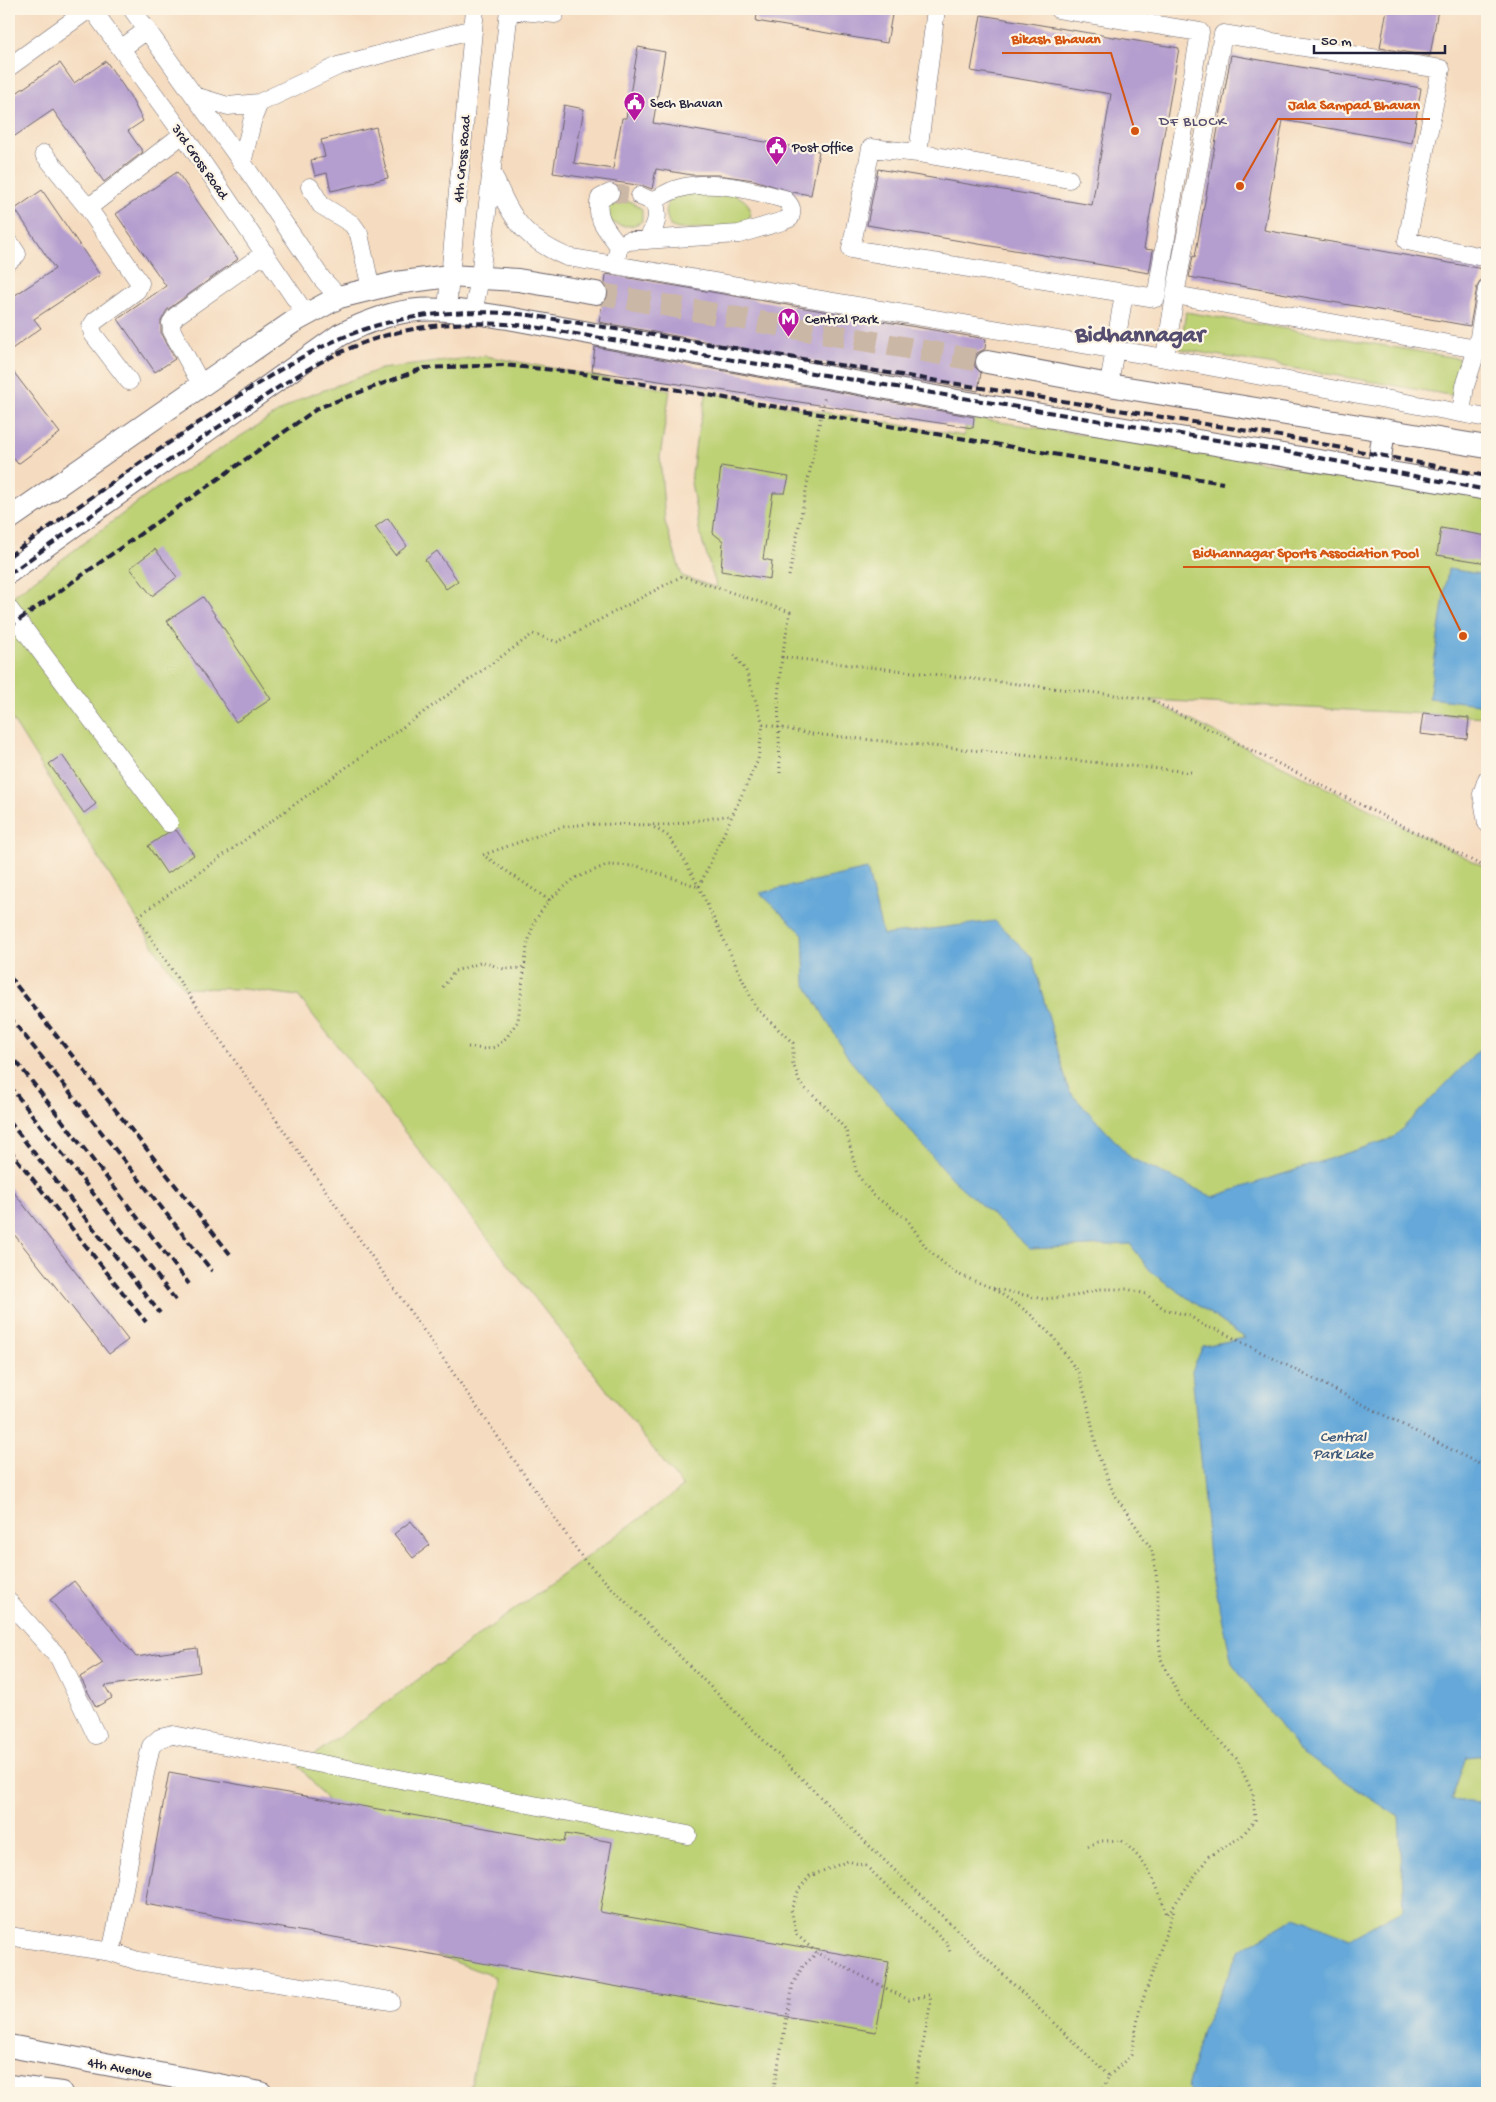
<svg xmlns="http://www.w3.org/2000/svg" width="1496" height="2102" viewBox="0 0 1496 2102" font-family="'Gochi Hand',sans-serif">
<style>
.green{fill:#bdd175;stroke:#707a58}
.water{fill:#65a8d9;stroke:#44658a}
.building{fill:#b49dcf}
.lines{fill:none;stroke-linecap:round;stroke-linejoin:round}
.minor-tunnel{stroke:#cbb7a5;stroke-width:18;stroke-dasharray:18 9;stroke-linecap:butt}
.major-tunnel{stroke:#cbb7a5;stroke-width:22;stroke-dasharray:22 11;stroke-linecap:butt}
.minor-casing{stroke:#6c636a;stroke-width:19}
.major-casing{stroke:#6c636a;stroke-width:24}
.path{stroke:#6c636a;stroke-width:3;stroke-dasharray:1 4;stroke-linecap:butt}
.minor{stroke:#fff;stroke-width:18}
.major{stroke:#fff;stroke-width:22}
.rail{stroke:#22223b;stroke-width:4;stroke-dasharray:8 4;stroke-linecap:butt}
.labels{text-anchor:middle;stroke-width:4.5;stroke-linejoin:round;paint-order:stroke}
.poi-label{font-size:14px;fill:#22223b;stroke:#fcf5e5;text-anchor:start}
.street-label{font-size:14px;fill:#22223b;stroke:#fcf5e5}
.neighbourhood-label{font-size:15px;letter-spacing:1px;fill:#554d6f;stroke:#fcf5e5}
.water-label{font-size:15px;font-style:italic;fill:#3d587a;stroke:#fcf5e5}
.town-label{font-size:24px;font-weight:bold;fill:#554d6f;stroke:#fcf5e5}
.leader{fill:none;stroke:#d45411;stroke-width:2}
.callout-dot{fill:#d45411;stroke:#fcf5e5;stroke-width:2}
.callout-label{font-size:15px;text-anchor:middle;font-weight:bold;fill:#d45411;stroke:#fcf5e5;stroke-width:4.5;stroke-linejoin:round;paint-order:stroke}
</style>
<rect width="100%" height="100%" fill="#fcf5e5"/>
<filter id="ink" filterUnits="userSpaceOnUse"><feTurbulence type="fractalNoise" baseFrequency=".02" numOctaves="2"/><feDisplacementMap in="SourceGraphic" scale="10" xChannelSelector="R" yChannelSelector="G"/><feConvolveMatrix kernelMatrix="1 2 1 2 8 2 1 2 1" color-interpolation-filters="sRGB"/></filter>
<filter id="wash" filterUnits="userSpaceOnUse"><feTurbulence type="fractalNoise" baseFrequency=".0096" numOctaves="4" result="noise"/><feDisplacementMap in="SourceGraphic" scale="20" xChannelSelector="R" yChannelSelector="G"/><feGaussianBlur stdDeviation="1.12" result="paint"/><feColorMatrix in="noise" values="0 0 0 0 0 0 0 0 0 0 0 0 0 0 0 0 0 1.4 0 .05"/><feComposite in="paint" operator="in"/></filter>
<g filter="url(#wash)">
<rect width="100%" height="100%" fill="#f5dcc0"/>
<path class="green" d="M700 188C718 191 759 193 749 221L734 228 678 229 670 226 666 213 668 200Z
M613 199 631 202 642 209V221C632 228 621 227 611 222L604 206Z
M1186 312 1463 359 1456 396 1180 349Z
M485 356 670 390 660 457 665 522 682 576 717 588 700 534 691 482 696 441 707 392 964 436 967 417 1487 496V717L1150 700 1487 868V2093H469L495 1977 378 1933 384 1869 299 1766 683 1487 298 996 244 989 184 988 162 959 9 714V599L156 489 300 399 381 369Z"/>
<path class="water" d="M1448 569 1487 575V705L1429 698Z
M867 869 883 935 995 921 1032 957 1069 1091 1131 1158 1213 1197 1393 1138 1487 1042V1755L1466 1757 1451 1800 1487 1804V2093H1192L1187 2088 1202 2030 1240 1950 1296 1917 1350 1938 1404 1909 1399 1817 1300 1752 1232 1663 1209 1557 1192 1371 1203 1346 1245 1338 1152 1273 1130 1244 1030 1249 951 1178 849 1059 805 983 803 934 760 893Z"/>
<g id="blocks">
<path class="building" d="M758 9H893L887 43 756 21Z
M1387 9H1438L1430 56 1380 48Z
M981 15 1179 48 1144 249 1153 250 1149 273 867 225 878 169 1092 205 1111 94 971 71Z
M638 47 665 52 653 123 819 151 811 195 792 192 754 180 718 175H692L656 169 652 189 644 186 553 173 564 105 584 109 574 163 613 169 622 118H626Z
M1231 55 1421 88 1412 143 1283 120 1264 230 1483 269 1481 280 1477 287 1470 326 1189 277 1193 256 1195 257Z
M106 61 130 96 143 121 128 131 143 152 104 182 53 110 9 140V98L60 63 74 83Z
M376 127 388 178 331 191 327 173 315 176 311 160 325 157 321 140Z
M177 172 238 259 167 310 161 321V332L175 359 155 372 118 319 166 286 116 214Z
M42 190 100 275 34 319 41 328 9 351V299L55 269 15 209Z
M606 274 986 339 985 349 977 353 974 360 975 367 981 373 978 391 599 322 602 305 609 295 605 284Z
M595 347 974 417 973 428 592 371Z
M9 366 60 433 18 464 9 452Z
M721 466 789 477 785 493H773L763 559 772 561 770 579 721 571 723 541 713 533Z
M388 518 407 546 395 555 375 527Z
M1441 528 1487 536V563L1437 555Z
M155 549 177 577 152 596 130 568Z
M437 551 458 581 446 589 425 560Z
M203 597 271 699 236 722 167 621Z
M1423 713 1469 718 1467 739 1420 734Z
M62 755 96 804 84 813 49 764Z
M176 830 194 855 167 874 148 846 167 833Z
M9 1186 128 1340 109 1354 9 1228Z
M411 1521 430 1545 413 1558 394 1534Z
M74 1581 136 1657 197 1648 200 1672 105 1686 112 1698 96 1707 80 1677 103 1663 50 1600Z
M169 1772 564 1842 566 1834 612 1842 600 1912 889 1962 876 2032 145 1904Z"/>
</g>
</g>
<g filter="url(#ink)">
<use href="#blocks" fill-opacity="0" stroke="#6c636a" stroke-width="1"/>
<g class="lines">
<path class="minor-tunnel" d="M610 193 640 196"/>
<path class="major-tunnel" d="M596 293 987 362"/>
<defs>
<path id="minor" d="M92 9 183 134 307 316
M132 9 251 175 322 279 339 297
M936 9 918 153 1069 179
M509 10 555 14
M122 48 147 30
M9 67 89 9
M195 96 228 106 259 103 338 66 473 29
M918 153 871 148 851 249 1156 298 1200 32 1058 9
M44 154 88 208 140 283 137 290 95 321 91 327 93 334 129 381
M242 163 253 118 259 103
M491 170C510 215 520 237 567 257L1165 358 1487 418
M310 187 321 205 352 224 359 234 371 289
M610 193 600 198C594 218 608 231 619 246
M88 208 183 134
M647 240C656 226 660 216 654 202
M9 242 17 254 9 261
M615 264 619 246 628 241 739 234 783 221 790 218C793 209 791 205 784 199 745 188 688 172 654 202L640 196
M1175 295 1477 349
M447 309 475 9
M473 313 480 278 509 9
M1165 358 1175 295 1223 34 1441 69 1407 241 1487 258
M1109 385 1124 293
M202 386 172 331 171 323 176 316 265 253
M1461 413 1465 386 1477 349 1487 289
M9 609 169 823
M1487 779 1482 794 1487 823
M9 1602 59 1658 96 1735
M9 1936 111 1952C127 1884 135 1814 151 1746L160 1738 173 1735 688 1835
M111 1952 138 1961 391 2001"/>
<path id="major" d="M987 362 1109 385 1487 447
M1378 471 1384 430
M9 519 293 322 339 297 396 283 449 276 518 280 596 293
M9 572 340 335C407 301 437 307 508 318L957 401 1487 489
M9 2046 261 2093
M9 2086 61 2093"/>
</defs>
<use href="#minor" class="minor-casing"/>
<use href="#major" class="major-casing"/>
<path class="path" d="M789 576 825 395
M763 724 812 734 1191 772
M780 773 778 696 782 657
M650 825 668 836 682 856 699 887 756 1008 793 1043V1063L800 1084 823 1104 846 1130 857 1174 874 1196 907 1219 927 1249 955 1273 992 1288 1043 1299 1075 1296 1098 1289H1127L1146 1294 1164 1309 1190 1316 1204 1326 1218 1330 1487 1468
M549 900 483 855 562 827 587 824 668 825 732 815
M443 987 455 971 483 962 504 969 522 968 523 966
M468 1047 485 1049 496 1047 507 1037 518 1021 527 946 534 922 549 900 575 878 607 865 637 866 699 887 758 760 763 724 746 671 732 652
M994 1289 1029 1313 1054 1338 1079 1374 1087 1402 1098 1454 1113 1492 1152 1550 1158 1586V1629L1161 1659 1181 1701 1237 1759 1253 1794 1255 1820 1241 1837 1209 1856 1167 1915C1155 1880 1150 1865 1121 1840L1101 1841 1087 1846
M1109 2076 1131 2055 1140 2008 1174 1910
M773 2093 793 1984 803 1966 817 1953
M914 2093 931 2001 929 1995 909 2000 817 1953 797 1935 791 1910 799 1889 810 1876 848 1861 866 1866 947 1943 951 1955
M1101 2093 1109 2076 858 1835 584 1560 184 988 137 917 533 634 558 642 682 576 790 612 782 657 1149 699 1487 868"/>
<use href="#minor" class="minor"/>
<use href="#major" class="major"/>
<path class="rail" d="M9 556C76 508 144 459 213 413 268 377 322 339 386 323 433 311 481 310 529 315L1286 437 1487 476
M9 574C81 523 152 471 226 422 270 393 314 361 363 343 416 323 472 320 528 326L1283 451 1487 490
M9 627 318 408 424 368 503 365 573 372 1223 483
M9 976 230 1254
M9 1016 212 1271
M9 1052 189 1284
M9 1085 178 1303
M9 1121 160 1313
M9 1149 146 1322"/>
</g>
</g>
<defs>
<symbol id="civic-pin" viewBox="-11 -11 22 30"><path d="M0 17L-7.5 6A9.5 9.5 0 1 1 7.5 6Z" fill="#b5179e" stroke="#fcf5e5"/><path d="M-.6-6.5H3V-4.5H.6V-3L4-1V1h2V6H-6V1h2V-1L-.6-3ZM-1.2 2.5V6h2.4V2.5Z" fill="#fff"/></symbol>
<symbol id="metro-pin" viewBox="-11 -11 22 30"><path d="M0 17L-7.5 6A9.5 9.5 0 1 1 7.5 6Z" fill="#b5179e" stroke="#fcf5e5"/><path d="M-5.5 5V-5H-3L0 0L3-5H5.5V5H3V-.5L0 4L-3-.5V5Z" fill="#fff"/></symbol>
</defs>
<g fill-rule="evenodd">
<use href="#civic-pin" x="622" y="90" width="25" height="34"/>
<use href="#civic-pin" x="764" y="134" width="25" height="34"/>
<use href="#metro-pin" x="776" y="306" width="25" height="34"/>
</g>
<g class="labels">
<g class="poi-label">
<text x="650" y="107">Sech Bhavan</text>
<text x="792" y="151">Post Office</text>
<text x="805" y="323">Central Park</text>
</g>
<g class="street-label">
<text transform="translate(461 159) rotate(-85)" y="5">4th Cross Road</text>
<text transform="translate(201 161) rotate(55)" y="5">3rd Cross Road</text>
<text transform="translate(120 2067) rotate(11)" y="5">4th Avenue</text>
</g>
<g class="neighbourhood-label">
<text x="1193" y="125">DF BLOCK</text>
</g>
<g class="water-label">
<text x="1343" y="1441">Central<tspan x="1343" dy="17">Park Lake</tspan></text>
</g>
<g class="town-label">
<text x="1140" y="341">Bidhannagar</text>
</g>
</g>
<path class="leader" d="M1135 131L1111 53H1002M1240 186L1278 119H1430M1463 636L1429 567H1183"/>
<g class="callout-dot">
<circle cx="1135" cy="131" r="5"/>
<circle cx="1240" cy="186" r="5"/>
<circle cx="1463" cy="636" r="5"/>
</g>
<g class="callout-label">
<text x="1056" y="43">Bikash Bhavan</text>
<text x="1354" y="109">Jala Sampad Bhavan</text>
<text x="1306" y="557">Bidhannagar Sports Association Pool</text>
</g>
<rect width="1496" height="2102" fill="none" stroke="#fcf5e5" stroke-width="30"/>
<path d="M1314 45v8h131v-8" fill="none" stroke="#22223b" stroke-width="2.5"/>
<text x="1321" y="45" font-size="15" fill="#22223b" stroke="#fcf5e5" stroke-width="4" paint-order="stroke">50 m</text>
</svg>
